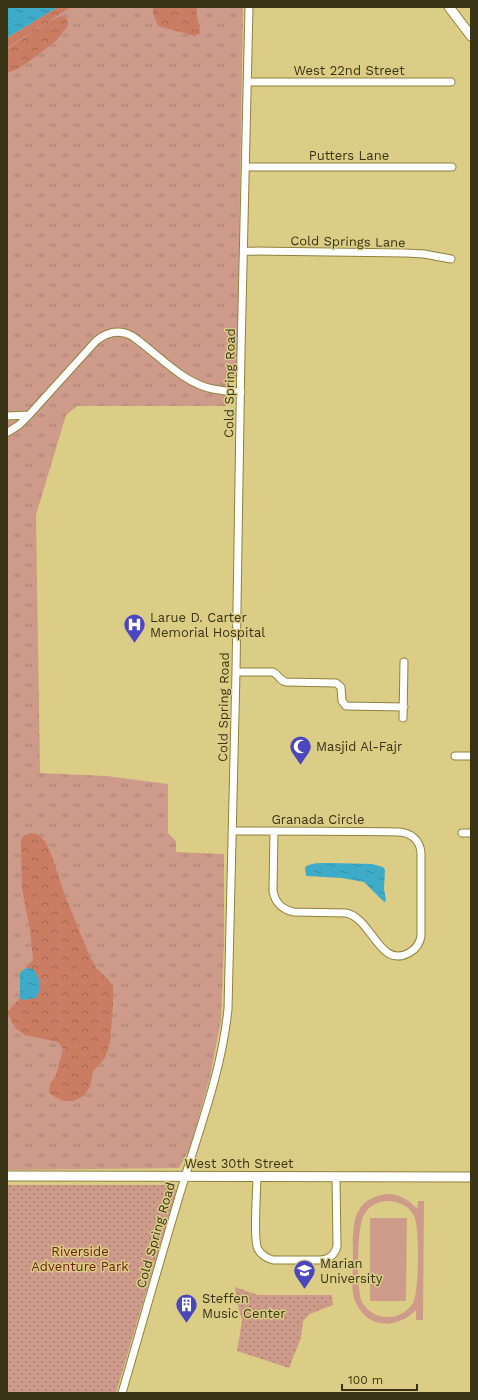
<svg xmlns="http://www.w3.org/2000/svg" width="478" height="1400" viewBox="0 0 478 1400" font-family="'Work Sans',sans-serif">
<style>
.grass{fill:url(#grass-tufts)}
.forest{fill:url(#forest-crowns)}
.park{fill:url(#park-dots)}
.pitch{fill:#ce9b8b;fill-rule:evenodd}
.water{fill:url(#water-ripples)}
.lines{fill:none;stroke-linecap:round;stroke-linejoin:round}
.minor-casing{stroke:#8f813b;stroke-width:9}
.major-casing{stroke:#8f813b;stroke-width:11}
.minor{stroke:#fff;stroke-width:7}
.major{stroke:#fff;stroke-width:9}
.labels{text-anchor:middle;stroke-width:3;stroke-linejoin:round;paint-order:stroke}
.street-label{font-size:13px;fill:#393416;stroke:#dccd86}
.poi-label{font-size:13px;fill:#393416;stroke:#dccd86;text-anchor:start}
.park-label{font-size:13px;fill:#6a2309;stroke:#dccd86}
</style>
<defs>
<pattern id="grass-tufts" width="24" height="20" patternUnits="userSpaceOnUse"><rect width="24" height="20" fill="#ce9b8b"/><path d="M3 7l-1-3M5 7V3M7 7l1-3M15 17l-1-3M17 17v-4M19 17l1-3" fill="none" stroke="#a87f71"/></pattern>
<pattern id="forest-crowns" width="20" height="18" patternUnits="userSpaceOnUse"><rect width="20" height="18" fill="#cb7d64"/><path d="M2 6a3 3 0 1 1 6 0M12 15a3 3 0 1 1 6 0" fill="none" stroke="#a66751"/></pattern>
<pattern id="park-dots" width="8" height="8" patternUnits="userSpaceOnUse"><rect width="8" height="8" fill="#ce9b8b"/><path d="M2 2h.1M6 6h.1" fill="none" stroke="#a87f71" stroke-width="1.8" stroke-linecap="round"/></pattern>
<pattern id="water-ripples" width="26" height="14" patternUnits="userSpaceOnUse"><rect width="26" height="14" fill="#3eacc8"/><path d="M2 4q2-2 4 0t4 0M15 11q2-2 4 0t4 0" fill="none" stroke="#358da1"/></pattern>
</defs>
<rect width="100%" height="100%" fill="#dccd86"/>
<path class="grass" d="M58 7H243L237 378 228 382 226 406H77L66 415 36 515 40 773 106 776 168 784V833L176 841V852L224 854V941L221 1020 210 1077 190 1148 179 1168 7 1170V38Z"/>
<path class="forest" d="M58 7H71L7 48V38Z
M153 7H197C195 15 200 23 200 33L195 36 158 26 153 14Z
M61 16 67 18 68 26 56 41 27 63 17 69 7 73V49L48 22Z
M31 833 37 834 45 841 52 856 64 893 90 957 97 969 107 978 113 986V1005L110 1042 105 1058 93 1071 90 1087 84 1096 73 1101H64L55 1097 49 1093V1091L50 1084 56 1075 63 1049 58 1042 25 1035 15 1028 7 1012 20 998 24 1000 33 969 26 968 33 960 30 930 22 889 21 841 23 836Z"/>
<path class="park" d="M7 1185H174L176 1191 116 1393H7Z
M235 1287 258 1295H332L333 1305 310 1314 303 1321 301 1338 289 1368 237 1351 242 1321 236 1299Z"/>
<path class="pitch" d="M389 1194C401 1195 409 1200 417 1209L418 1201H424L423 1320H416V1310C399 1328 370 1330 357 1305 350 1293 353 1276 353 1263 353 1232 348 1197 389 1194ZM389 1201C400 1202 409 1206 414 1216 420 1227 419 1293 413 1303 407 1312 397 1318 387 1317 377 1317 367 1311 362 1302 356 1291 357 1225 364 1215 369 1205 379 1201 389 1201Z
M370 1218H407L406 1301H370Z"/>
<path class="water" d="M7 7H58L7 38Z
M330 863 372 864 383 867 385 870 384 889 386 900 385 902 382 900 364 882 342 878 306 876 305 867C313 862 321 863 330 863Z
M26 968 33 969C41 980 42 986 36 998L24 1000 20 998V973Z"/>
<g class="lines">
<defs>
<path id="minor" d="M248 82H451
M246 167H452
M244 251 406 253 424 254 451 259
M7 416 29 415 96 341C107 332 119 329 132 336 157 353 182 383 213 389 222 391 231 392 241 392
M8 432 19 425 29 415
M236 672H273C279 675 280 681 286 682L336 683 341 687 342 701 346 706 404 707
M403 718 404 662
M455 756H471
M232 831C288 831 343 831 399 832 411 833 420 840 421 853V936C420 943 416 949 409 953 379 969 372 918 346 913L294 912C282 910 275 902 273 891L274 831
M462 833H471
M257 1176C257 1190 253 1240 258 1249 261 1255 266 1258 273 1260H321C330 1259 334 1255 337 1247L336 1177
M122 1393C143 1321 163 1249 185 1177 202 1121 222 1068 228 1009L236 672 241 352 249 7"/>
<path id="major" d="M449 7 471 36
M7 1176 471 1177"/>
</defs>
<use href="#minor" class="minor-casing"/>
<use href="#major" class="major-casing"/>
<use href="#minor" class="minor"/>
<use href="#major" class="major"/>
</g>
<defs>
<symbol id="hospital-pin" viewBox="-11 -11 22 30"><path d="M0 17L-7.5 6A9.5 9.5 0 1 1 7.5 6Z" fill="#4a46bd" stroke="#dccd86"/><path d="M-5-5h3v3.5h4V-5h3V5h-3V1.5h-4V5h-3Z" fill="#fff"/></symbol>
<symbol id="mosque-pin" viewBox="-11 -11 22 30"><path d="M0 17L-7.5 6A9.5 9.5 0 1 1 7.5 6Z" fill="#4a46bd" stroke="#dccd86"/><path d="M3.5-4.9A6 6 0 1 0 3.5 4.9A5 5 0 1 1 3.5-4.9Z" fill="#fff"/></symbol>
<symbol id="university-pin" viewBox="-11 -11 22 30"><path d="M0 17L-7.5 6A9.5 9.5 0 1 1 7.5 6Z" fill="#4a46bd" stroke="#dccd86"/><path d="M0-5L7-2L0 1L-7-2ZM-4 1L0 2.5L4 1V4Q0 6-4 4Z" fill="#fff"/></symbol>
<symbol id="building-pin" viewBox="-11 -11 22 30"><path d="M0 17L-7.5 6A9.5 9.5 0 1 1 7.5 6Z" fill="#4a46bd" stroke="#dccd86"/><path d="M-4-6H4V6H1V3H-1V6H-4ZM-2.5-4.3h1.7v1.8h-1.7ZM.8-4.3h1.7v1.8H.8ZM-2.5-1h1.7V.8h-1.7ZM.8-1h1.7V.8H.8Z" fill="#fff"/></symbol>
</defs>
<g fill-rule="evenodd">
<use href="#hospital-pin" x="122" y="612" width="25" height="34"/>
<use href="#mosque-pin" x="288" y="734" width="25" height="34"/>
<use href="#university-pin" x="292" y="1258" width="25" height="34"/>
<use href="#building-pin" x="174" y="1292" width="25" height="34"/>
</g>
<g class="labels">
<g class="street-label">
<text x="349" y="75">West 22nd Street</text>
<text x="349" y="160">Putters Lane</text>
<text transform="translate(348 241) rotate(1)" y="5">Cold Springs Lane</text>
<text transform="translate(229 383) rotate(-89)" y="5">Cold Spring Road</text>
<text transform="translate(223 707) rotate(-89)" y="5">Cold Spring Road</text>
<text x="318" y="824">Granada Circle</text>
<text x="239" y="1168">West 30th Street</text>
<text transform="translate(155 1235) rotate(-74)" y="5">Cold Spring Road</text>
</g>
<g class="poi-label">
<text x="150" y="622">Larue D. Carter<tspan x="150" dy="15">Memorial Hospital</tspan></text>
<text x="316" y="751">Masjid Al-Fajr</text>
<text x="320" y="1268">Marian<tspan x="320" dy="15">University</tspan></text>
<text x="202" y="1303">Steffen<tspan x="202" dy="15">Music Center</tspan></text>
</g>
<g class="park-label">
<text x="80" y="1256">Riverside<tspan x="80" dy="15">Adventure Park</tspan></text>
</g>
</g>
<rect width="478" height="1400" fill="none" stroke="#393416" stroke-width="16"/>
<path d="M342 1384v6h75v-6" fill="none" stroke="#393416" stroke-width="2"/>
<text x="348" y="1384" font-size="12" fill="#393416" stroke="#dccd86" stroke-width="3" paint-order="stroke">100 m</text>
</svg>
